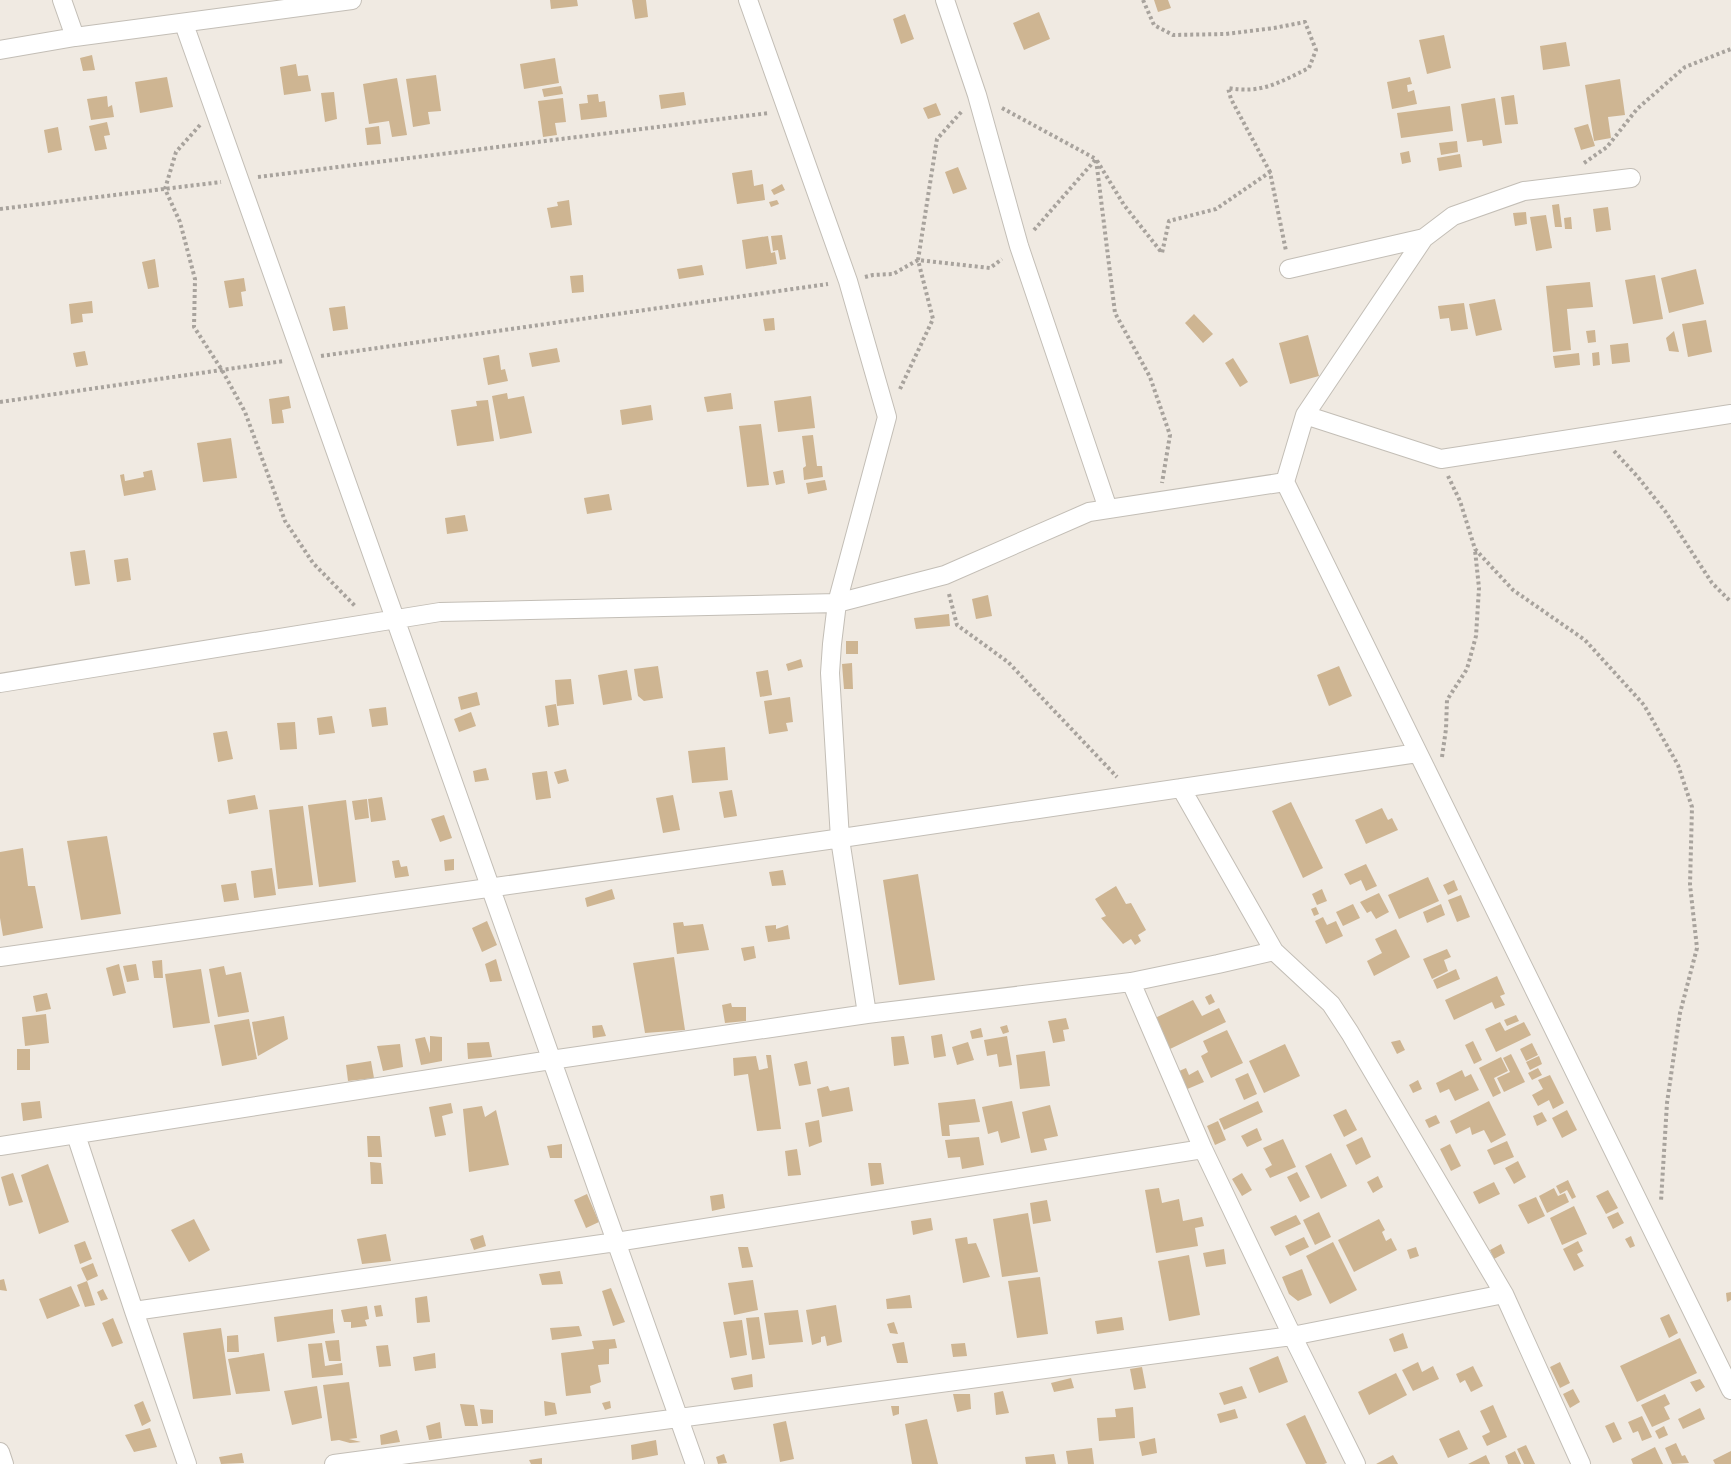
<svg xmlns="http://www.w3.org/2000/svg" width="1731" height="1464" viewBox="0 0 1731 1464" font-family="'Zilla Slab',serif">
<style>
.building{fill:#ceb592}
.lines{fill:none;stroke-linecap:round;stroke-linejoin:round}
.street-casing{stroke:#c3beb6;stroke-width:20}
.path{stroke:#a8a39d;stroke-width:4;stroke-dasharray:3 3;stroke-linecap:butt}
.street{stroke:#fff;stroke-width:18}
</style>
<rect width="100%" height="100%" fill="#f0eae2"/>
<path class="building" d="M550 0H577L578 6 551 9Z
M632 0H646L648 17 635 19Z
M1154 0H1168L1171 8 1158 12Z
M1039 12 1050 39 1024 50 1013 23Z
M905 14 914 39 901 44 893 19Z
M1444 35 1451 68 1427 74 1419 40Z
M1566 42 1570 66 1543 70 1540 46Z
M92 55 95 70 83 71 80 58Z
M555 58 559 83 524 89 520 64Z
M296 64 298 76 308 75 311 91 284 95 280 67Z
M436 75 441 111 428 112 430 124 413 127 406 79Z
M167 77 173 107 140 113 135 82Z
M1410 77 1412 84 1407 85 1408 92 1414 90 1417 104 1392 109 1387 82Z
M397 78 407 135 392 137 389 121 369 124 363 84Z
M1620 79 1625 115 1608 117 1611 138 1594 141 1585 85Z
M561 86 563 94 544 97 542 89Z
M334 92 337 119 325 122 321 93Z
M684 92 686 105 661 109 659 95Z
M598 94 599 102 605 101 607 117 581 120 579 104 588 103 587 95Z
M1514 95 1518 124 1505 125 1501 97Z
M107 96 108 107 112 105 114 117 91 120 87 99Z
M563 98 566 122 555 123 557 135 543 137 538 101Z
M1495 98 1502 143 1483 146 1482 140 1467 142 1461 104Z
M936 103 941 115 928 119 923 108Z
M1450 106 1453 131 1401 138 1397 113Z
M107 122 110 135 104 136 107 149 95 151 89 126Z
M1588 124 1595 146 1581 150 1574 128Z
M379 126 381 144 367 145 365 128Z
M58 127 62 150 48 153 44 130Z
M1457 141 1458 152 1441 155 1439 143Z
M1409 151 1411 162 1402 164 1400 153Z
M1460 154 1462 167 1439 171 1437 158Z
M958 167 967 189 953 194 945 172Z
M752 170 754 186 763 184 765 200 737 204 732 173Z
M782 184 785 190 774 195 771 190Z
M569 200 572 225 551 228 547 208 558 206 557 202Z
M777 200 779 204 771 207 769 202Z
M1559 204 1562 227H1555L1552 205Z
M1608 207 1611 230 1596 232 1593 209Z
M1526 212 1527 224 1515 226 1513 213Z
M1546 215 1552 248 1536 251 1530 217Z
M1571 217 1572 229H1565L1564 218Z
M782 235 786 259 780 260 778 250 773 251 771 236Z
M768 236 771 253 775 252 777 264 746 269 742 240Z
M155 259 159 287 148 289 142 262Z
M702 265 704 275 679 279 677 269Z
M1696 269 1704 304 1669 313 1661 278Z
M583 275 584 292 572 293 570 276Z
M1655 275 1663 319 1633 324 1625 280Z
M244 278 246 291 241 292 243 306 229 308 224 281Z
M1590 282 1593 307 1567 309 1571 350 1553 352 1546 286Z
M1495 299 1502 330 1476 336 1469 304Z
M92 301 93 313 82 314 83 322 71 324 69 304Z
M1464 303 1468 329 1451 331 1449 318 1440 319 1438 306Z
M345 306 348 329 333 331 329 308Z
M1194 314 1213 334 1203 343 1185 323Z
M774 318 775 330 765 331 763 319Z
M1706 320 1712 352 1688 357 1682 324Z
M1595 330 1596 342 1588 343 1586 331Z
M1674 331 1679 352 1669 351 1666 338Z
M1308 335 1319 376 1290 384 1279 343Z
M1628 343 1630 362 1612 364 1610 345Z
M557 348 560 362 532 367 529 353Z
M85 351 88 365 76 367 73 353Z
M1599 352 1600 365 1593 366 1592 353Z
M1579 353 1580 365 1555 368 1553 356Z
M499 355 501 370 505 369 508 381 488 385 483 358Z
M1233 358 1248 382 1240 387 1225 363Z
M507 393 508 399 524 396 532 433 500 439 492 396Z
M731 393 733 409 707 412 704 397Z
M289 396 291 408 282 410 284 423 272 424 269 399Z
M811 396 815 428 778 432 774 401Z
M488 400 494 441 457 446 451 410 477 406 476 401Z
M651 405 653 420 622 425 620 410Z
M761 424 769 485 747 487 739 426Z
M813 435 817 466H822L823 477 804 480 803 468 806 466 802 436Z
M231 438 237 478 203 482 197 443Z
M152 470 156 490 124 496 120 475 124 474 125 481 144 477 143 472Z
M783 470 785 483 776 485 773 472Z
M825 480 827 490 808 494 806 483Z
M609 494 612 510 587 514 584 498Z
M465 515 468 531 447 534 445 518Z
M85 550 90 584 75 586 70 552Z
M128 558 131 580 117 582 114 560Z
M988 595 992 616 976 619 972 599Z
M949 614 950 626 916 629 914 618Z
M846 641H858V654H846Z
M801 659 803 667 788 671 786 664Z
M852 663 853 689H844L842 664Z
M658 666 663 698 644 701 638 696 634 669Z
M1339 666 1352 696 1329 706 1317 675Z
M627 670 632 700 603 705 598 675Z
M768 670 772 695 760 697 756 672Z
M571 679 574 704 557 706 555 680Z
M477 692 480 705 461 710 458 697Z
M790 697 793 722 786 723 788 731 769 734 764 701Z
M556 704 559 725 548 727 545 706Z
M386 707 388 725 372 727 369 709Z
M471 712 476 726 459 732 454 719Z
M332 716 335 733 319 735 317 718Z
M295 722 297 749 280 750 277 723Z
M227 731 233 759 218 762 213 733Z
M725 747 728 780 692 783 688 751Z
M486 768 489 780 475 782 473 771Z
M566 769 569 781 558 784 554 772Z
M547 771 551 798 536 800 532 773Z
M732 790 737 816 724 818 719 792Z
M255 795 258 809 229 814 227 800Z
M673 795 680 830 663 833 656 798Z
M382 797 386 820 371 822 368 799Z
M367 799 369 818 355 820 352 801Z
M346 800 356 882 319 887 308 805Z
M1291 802 1323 868 1303 878 1272 811Z
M303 806 313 885 278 889 269 810Z
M1382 808 1388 820 1392 818 1398 830 1366 844 1355 820Z
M444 815 452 838 440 842 431 819Z
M107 836 121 914 81 920 67 841Z
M23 848 28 886H35L43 928 3 936 0 918V852Z
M454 859V870L445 871 444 860Z
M399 860 401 867 407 866 409 876 395 878 392 861Z
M1366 864 1377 886 1366 891 1361 880 1350 885 1344 874Z
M272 868 276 895 254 898 251 871Z
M783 870 786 885 772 886 769 872Z
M918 874 935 980 899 985 883 880Z
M1428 877 1439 901 1399 919 1388 895Z
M1454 880 1458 890 1448 895 1443 885Z
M236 883 239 900 224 902 221 885Z
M1116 886 1126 904 1131 903 1146 930 1138 935 1141 941 1135 945 1131 939 1123 944 1101 918 1106 916 1095 899Z
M612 889 615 899 587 907 585 898Z
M1322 889 1327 901 1317 905 1312 894Z
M1379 893 1389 912 1376 919 1371 911 1367 913 1360 902Z
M1461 895 1470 917 1457 922 1448 900Z
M1353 904 1360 918 1343 926 1336 912Z
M1441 904 1445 915 1427 923 1423 912Z
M1316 907 1319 914 1314 916 1311 909Z
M1323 917 1327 925 1336 921 1343 936 1326 944 1315 921Z
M487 921 497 945 482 952 472 928Z
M683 922 684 926 703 924 709 950 677 954 673 923Z
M776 925V929L788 925 790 939 768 942 765 926Z
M1396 929 1410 957 1374 976 1367 961 1382 953 1375 939Z
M754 946 756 958 744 961 741 948Z
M1447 949 1451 957 1444 960 1448 971 1432 979 1423 959Z
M674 957 685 1030 645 1033 633 963Z
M496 959 502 981 490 982 485 964Z
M162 960 163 978H154L152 961Z
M119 964 126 993 113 996 106 968Z
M136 964 139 980 127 982 123 966Z
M224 966 226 975 241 972 249 1012 218 1017 209 969Z
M201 969 210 1023 173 1028 165 974Z
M1456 969 1460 979 1437 989 1433 980Z
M1497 976 1505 994 1500 996 1505 1005 1495 1009 1492 1002 1454 1020 1445 1000Z
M47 993 51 1009 36 1012 33 996Z
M1211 994 1215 1002 1209 1005 1205 997Z
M1193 1000 1202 1016 1219 1008 1226 1022 1170 1049 1155 1018Z
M731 1003 732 1007H746V1021L725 1023 722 1005Z
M46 1014 49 1043 25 1046 22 1017Z
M1516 1015 1519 1021 1507 1026 1504 1020Z
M284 1016 288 1039 258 1056 252 1022Z
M1066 1018 1069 1029 1063 1030 1065 1041 1053 1043 1048 1021Z
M249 1019 257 1059 222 1066 214 1025Z
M1500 1022 1505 1031 1524 1022 1531 1035 1496 1052 1485 1029Z
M602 1025 606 1036 593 1038 592 1026Z
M1007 1025 1009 1032 1003 1034 1000 1027Z
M981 1028 983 1037 972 1039 970 1031Z
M1227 1030 1243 1063 1211 1078 1201 1056 1208 1052 1203 1041Z
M942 1034 946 1056 934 1058 931 1036Z
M430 1036 442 1037V1061L421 1065 415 1039 425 1037 430 1053Z
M904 1036 909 1064 894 1066 891 1037Z
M1007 1036 1012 1065 999 1067 997 1054 987 1056 984 1040Z
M1400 1040 1405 1050 1397 1054 1391 1042Z
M1473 1041 1482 1060 1474 1064 1465 1045Z
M489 1042 492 1057 468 1059 467 1043Z
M968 1042 974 1060 957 1065 952 1047Z
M1532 1043 1538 1055 1526 1061 1520 1049Z
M400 1044 403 1067 383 1071 377 1046Z
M1285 1044 1300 1076 1264 1093 1249 1061Z
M17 1049H30V1070H17Z
M1045 1051 1050 1086 1020 1089 1016 1055Z
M1511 1054 1525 1082 1504 1092 1497 1078 1510 1072 1503 1058Z
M766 1055H771L781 1129 757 1131 748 1074 734 1076 733 1058 756 1056 759 1070 768 1068Z
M1539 1056 1542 1064 1530 1070 1526 1062Z
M1501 1057 1508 1071 1494 1078 1501 1093 1493 1097 1479 1068Z
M371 1061 374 1078 348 1081 346 1065Z
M807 1061 811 1084 799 1086 794 1064Z
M1186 1068 1189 1075 1198 1070 1204 1082 1185 1090 1177 1072Z
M1538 1068 1542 1075 1532 1080 1528 1073Z
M1462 1070 1465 1077 1471 1074 1479 1090 1455 1101 1449 1089 1440 1093 1436 1083Z
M1248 1073 1257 1094 1244 1100 1235 1079Z
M1550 1075 1564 1103 1553 1109 1549 1100 1538 1106 1532 1095 1543 1089 1538 1080Z
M1418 1080 1422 1089 1413 1093 1409 1085Z
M828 1086 830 1091 849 1087 853 1111 822 1117 817 1089Z
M975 1099 980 1122 949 1125 950 1136H942L938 1103Z
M40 1101 42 1118 23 1121 21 1103Z
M1012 1101 1020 1138 1001 1143 998 1131 988 1134 982 1107Z
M1258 1101 1263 1112 1224 1130 1219 1119Z
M1489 1101 1506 1135 1491 1143 1484 1130 1472 1135 1470 1127 1456 1134 1450 1121Z
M451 1103 453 1113 442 1116 446 1135 435 1137 429 1107Z
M1050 1105 1058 1136 1044 1139 1047 1150 1031 1153 1022 1112Z
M482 1106 485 1117 496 1110 509 1165 469 1172 463 1109Z
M1346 1109 1357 1130 1344 1137 1333 1115Z
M1567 1110 1577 1130 1562 1138 1552 1118Z
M1542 1112 1547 1121 1537 1126 1533 1116Z
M1436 1115 1440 1123 1429 1128 1425 1120Z
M819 1120 822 1142 809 1147 805 1123Z
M1218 1121 1226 1140 1215 1145 1207 1126Z
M1257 1128 1262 1140 1247 1147 1241 1136Z
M367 1136H380L382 1157H368Z
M979 1137 984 1165 962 1169 960 1157 948 1158 945 1140Z
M1362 1137 1371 1157 1356 1165 1346 1145Z
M1283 1139 1296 1167 1270 1178 1265 1169 1272 1165 1263 1148Z
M1507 1141 1514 1157 1494 1165 1487 1150Z
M562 1144V1158H550L547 1146Z
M1450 1144 1461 1166 1451 1171 1440 1149Z
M797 1149 801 1175 788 1176 785 1151Z
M1331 1153 1347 1186 1321 1199 1305 1166Z
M1518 1161 1526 1177 1514 1184 1505 1168Z
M370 1162 381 1163 383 1184H371Z
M868 1163H881L884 1184 871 1186Z
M48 1164 69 1222 39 1234 21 1175Z
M1297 1172 1310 1197 1300 1202 1287 1177Z
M13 1173 23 1202 9 1206 1 1177Z
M1242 1173 1252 1190 1242 1196 1232 1179Z
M1378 1176 1383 1187 1373 1193 1367 1182Z
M1568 1180 1576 1197 1572 1199 1567 1190 1560 1194 1556 1186Z
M1494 1182 1500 1194 1479 1204 1473 1192Z
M1159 1188 1162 1203 1179 1199 1183 1221 1202 1217 1204 1226 1195 1228 1198 1246 1156 1253 1145 1190Z
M1554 1188 1558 1196 1565 1193 1569 1202 1547 1213 1539 1196Z
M1608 1190 1618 1208 1606 1214 1596 1196Z
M587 1194 599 1222 586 1228 574 1200Z
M723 1194 725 1208 712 1211 710 1196Z
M1536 1197 1545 1216 1528 1224 1518 1205Z
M1047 1200 1051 1221 1033 1224 1030 1203Z
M1574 1206 1587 1234 1562 1245 1550 1218Z
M1319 1212 1331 1237 1315 1245 1303 1220Z
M1618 1212 1624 1223 1613 1229 1607 1217Z
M1028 1213 1038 1272 1002 1277 993 1219Z
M1296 1215 1301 1224 1275 1236 1270 1227Z
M931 1218 933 1230 913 1235 911 1221Z
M194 1219 210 1250 189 1262 171 1230Z
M1379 1219 1385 1230 1382 1232 1386 1241 1391 1238 1397 1250 1354 1272 1338 1240Z
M386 1234 391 1261 362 1264 357 1239Z
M483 1235 486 1246 474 1250 470 1239Z
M1631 1236 1635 1246 1630 1248 1625 1239Z
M967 1237 968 1244 976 1243 990 1277 963 1283 955 1239Z
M1304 1237 1309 1247 1290 1256 1285 1246Z
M85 1241 92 1259 80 1264 74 1245Z
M1578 1241 1583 1251 1577 1254 1584 1266 1574 1271 1563 1249Z
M1333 1242 1357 1290 1330 1304 1306 1256Z
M1501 1244 1505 1253 1494 1259 1490 1250Z
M738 1247H748L753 1267 742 1268Z
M1416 1247 1419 1256 1410 1259 1407 1250Z
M1224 1249 1226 1264 1206 1267 1203 1253Z
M1189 1255 1200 1315 1169 1321 1158 1261Z
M93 1263 98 1276 87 1281 81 1268Z
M1302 1269 1312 1295 1298 1301 1289 1294 1282 1277Z
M560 1271 563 1284 542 1285 539 1274Z
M1040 1277 1048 1334 1017 1338 1008 1281Z
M4 1279 7 1291 0 1290V1280Z
M753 1280 758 1310 734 1315 728 1283Z
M87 1281 95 1305 85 1307 77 1285Z
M71 1286 80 1306 47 1319 39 1299Z
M611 1288 625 1322 613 1326 602 1291Z
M103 1289 108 1299 101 1301 97 1292Z
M1731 1292V1300L1727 1302 1726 1293Z
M910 1295 912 1308 887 1309 886 1299Z
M427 1296 430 1322 417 1323 415 1298Z
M381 1305 383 1316 376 1317 374 1306Z
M836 1305 842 1342 827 1346 825 1336 821 1337V1342L812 1345 806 1310Z
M367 1306 369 1319 365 1320 367 1326 351 1328V1322H344L341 1310Z
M333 1309V1320L335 1333 277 1342 274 1317Z
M798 1310 803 1342 769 1345 764 1313Z
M1669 1314 1678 1333 1669 1338 1660 1318Z
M759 1317 765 1358 752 1360 746 1318Z
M1122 1317 1124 1330 1097 1334 1095 1321Z
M113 1318 123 1343 112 1347 102 1323Z
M742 1320 747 1355 730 1358 723 1322Z
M894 1322 898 1334 890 1333 887 1324Z
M579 1326 582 1336 552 1340 550 1328Z
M221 1328 231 1395 193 1399 183 1333Z
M1403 1333 1408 1348 1394 1352 1389 1339Z
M238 1335 239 1352H227V1336Z
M1680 1338 1697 1373 1637 1402 1620 1366Z
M615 1339 617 1348 609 1349V1364L598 1365 601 1382 590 1386 591 1393 566 1396 561 1353 594 1349 592 1341Z
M339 1340 341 1361H329L325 1341Z
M904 1342 908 1363H897L892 1344Z
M322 1343 325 1366 342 1363 343 1375 312 1378 308 1344Z
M965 1343 967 1356 953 1357 951 1344Z
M388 1345 391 1366 379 1367 376 1346Z
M264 1353 270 1391 236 1394 228 1359Z
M435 1353 436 1368 415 1371 413 1357Z
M1278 1356 1288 1382 1259 1393 1249 1368Z
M1418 1362 1422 1372 1433 1366 1439 1379 1413 1391 1402 1370Z
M1560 1362 1570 1383 1560 1388 1550 1367Z
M1473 1366 1483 1386 1471 1392 1465 1380 1460 1383 1456 1374Z
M1142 1367 1146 1388 1134 1390 1130 1369Z
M1396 1373 1407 1395 1369 1415 1358 1392Z
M752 1374 753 1387 734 1390 731 1378Z
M1071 1378 1074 1388 1054 1392 1051 1383Z
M1700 1379 1705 1387 1696 1392 1690 1382Z
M349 1382 357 1438 349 1439 361 1442 350 1443 339 1440 331 1441 323 1385Z
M317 1386 322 1418 292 1425 284 1391Z
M1242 1386 1247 1398 1224 1405 1219 1393Z
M1573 1389 1580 1402 1570 1408 1563 1394Z
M1003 1391 1009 1413 996 1415 994 1393Z
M953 1394H970L971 1409 957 1412Z
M1665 1394 1670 1404 1664 1407 1670 1419 1652 1427 1641 1405Z
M143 1401 151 1421 142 1426 134 1405Z
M544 1401 555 1403 557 1414 545 1416Z
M610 1401 611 1408 605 1410 602 1403Z
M460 1404 474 1405 478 1426H465Z
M1493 1405 1507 1437 1487 1446 1482 1436 1490 1432 1480 1411Z
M891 1406H899V1414L893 1416Z
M1133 1407 1135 1438 1099 1441 1097 1418 1116 1417 1115 1409Z
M1700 1408 1705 1419 1683 1429 1678 1419Z
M480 1409 493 1410V1423L482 1424Z
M1235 1409 1238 1418 1220 1423 1217 1414Z
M1305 1415 1327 1463 1324 1464H1306L1286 1424Z
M1642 1416 1652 1437 1642 1441 1638 1431 1633 1433 1628 1422Z
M927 1419 938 1464H912L905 1424Z
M786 1421 794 1459 780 1462 773 1424Z
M440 1422 442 1438 429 1440 426 1426Z
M1614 1422 1622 1439 1613 1443 1605 1426Z
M1664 1426 1668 1435 1659 1439 1655 1431Z
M150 1428 157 1447 134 1452 125 1435Z
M397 1430 400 1442 381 1445 380 1435Z
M1459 1430 1468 1449 1448 1458 1439 1439Z
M1155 1438 1157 1453 1142 1456 1139 1442Z
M656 1440 658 1455 632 1460 631 1445Z
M1676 1443 1682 1456 1685 1455 1689 1463 1672 1464 1665 1448Z
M1526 1445 1535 1464H1524L1517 1449Z
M1655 1447 1663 1464H1633L1631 1459Z
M1092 1448 1094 1464H1068L1066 1451Z
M1515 1451 1521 1464H1508L1505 1456Z
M1731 1451V1464H1715L1713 1460Z
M242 1453 244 1463 221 1464 219 1457Z
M724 1454 727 1463 718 1464 716 1457Z
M1054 1454 1056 1464H1026L1025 1457Z
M1393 1455 1398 1464H1376Z
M1486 1455 1490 1464H1468Z
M542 1458V1464H531L529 1460Z"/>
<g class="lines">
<defs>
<path id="street" d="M62 0 75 37
M748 0 848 281 887 417 837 603 832 644 830 673 840 839 867 1014
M945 0 977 95 1019 246 1108 509
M184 24 695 1464
M0 50 75 37 352 0
M1424 238 1453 216 1524 191 1631 178
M1289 269 1424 238 1305 415
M1285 482 1731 1390
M0 683 440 612 837 603 945 575 1089 512 1285 482 1305 415 1441 459 1731 414
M1181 788 1274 951 1331 1004 1350 1033 1504 1294 1581 1464
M0 957 828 840 1418 753
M1131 982 1203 1149 1288 1327 1356 1464
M76 1135 134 1311 187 1464
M0 1146 551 1060 867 1014 1131 982 1218 964 1274 951
M134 1311 616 1242 1203 1149
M0 1452 4 1464
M334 1464 1292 1336 1504 1294"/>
</defs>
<use href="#street" class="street-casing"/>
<path class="path" d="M1143 0 1154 25 1173 35 1226 34 1274 28 1305 22 1316 50 1309 68C1280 82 1262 94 1228 88L1231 99 1270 172
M1002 108 1096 159 1115 313 1150 377 1170 435 1162 483
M200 125 176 152 165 189 180 222 195 279 194 327 222 370 245 412 285 521 313 563 356 607
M1584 163 1607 147 1637 109 1685 67 1731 49
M258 177 769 113
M0 209 221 182
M1034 230 1096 159 1124 205 1162 253 1169 221 1216 209 1270 172 1286 251
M865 277 873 275 893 274 918 260 990 268 1002 259
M321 356 828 284
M900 389 933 319 918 260 937 139 963 110
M0 402 284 361
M1614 451 1637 476 1665 511 1712 583 1731 602
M1448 476 1460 501 1475 549 1513 590 1585 640 1644 705 1678 765 1692 807 1690 885 1697 948 1680 1013 1667 1103 1661 1201
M949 594 957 625 1008 662 1117 777
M1442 757 1446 729 1447 700 1467 669 1476 636 1479 588 1475 550"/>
<use href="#street" class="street"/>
</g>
</svg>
